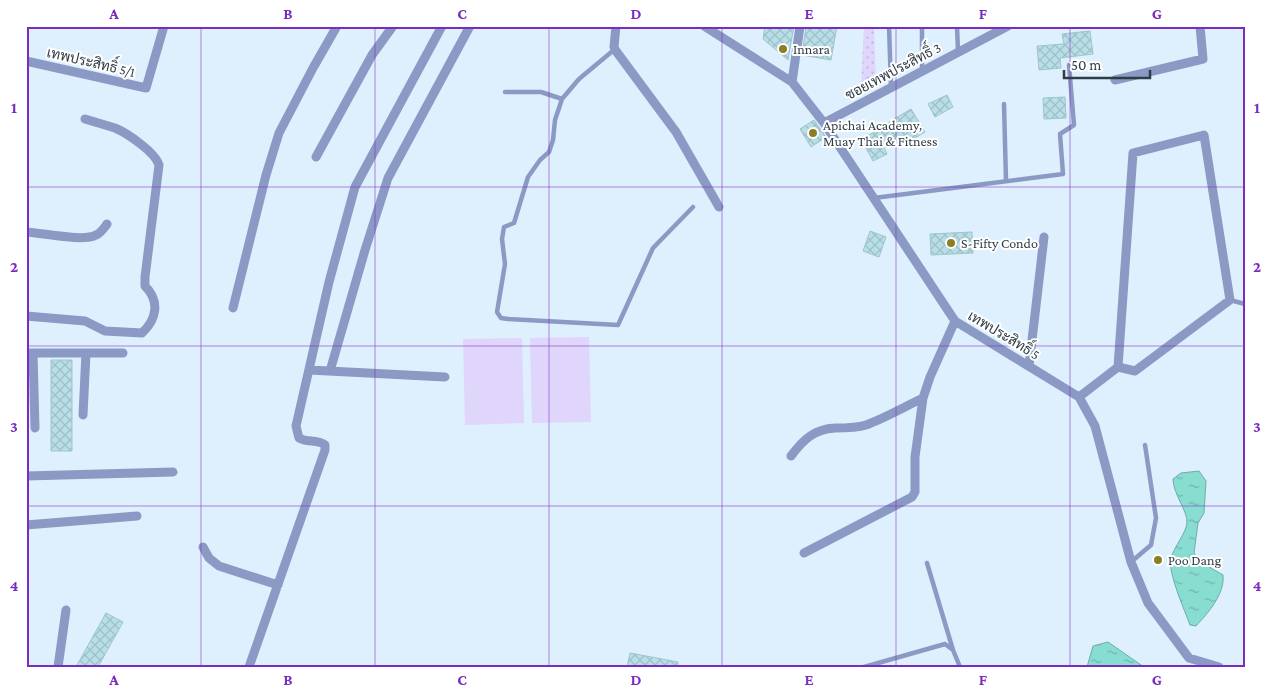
<svg xmlns="http://www.w3.org/2000/svg" width="1271" height="693" viewBox="0 0 1271 693" font-family="'Crimson Pro',Sarabun,serif">
<style>
.green{fill:url(#green-dots)}
.pitch{fill:#e0d5fb}
.water{fill:url(#water-ripples);stroke:#6eada7}
.building{fill:url(#building-cross-hatch);stroke:#9ec5cd}
.lines{fill:none;stroke-linecap:round;stroke-linejoin:round}
.lane{stroke:#8b9ac4;stroke-width:4.5}
.street{stroke:#8b9ac4;stroke-width:9}
.grid{fill:none;stroke:#7b2cbf;stroke-width:1;stroke-opacity:0.55}
.poi-dot{fill:#8d7d24;stroke:#fff;stroke-width:2}
.labels{text-anchor:middle;stroke-width:4;stroke-linejoin:round;paint-order:stroke}
.poi-label{font-size:14px;fill:#313d46;stroke:#fff;text-anchor:start}
.street-label{font-size:14px;fill:#313d46;stroke:#fff}
.neatline{fill:none;stroke:#7b2cbf;stroke-width:2}
.grid-label{font-size:16px;text-anchor:middle;font-weight:bold;fill:#7b2cbf}
</style>
<defs>
<pattern id="green-dots" width="8" height="8" patternUnits="userSpaceOnUse" patternTransform="scale(1.25)"><rect width="8" height="8" fill="#e0d5fb"/><path d="M2 2h.1M6 6h.1" fill="none" stroke="#c1b8d8" stroke-width="1.8" stroke-linecap="round"/></pattern>
<pattern id="water-ripples" width="26" height="14" patternUnits="userSpaceOnUse" patternTransform="scale(1.25)"><rect width="26" height="14" fill="#88ddd1"/><path d="M2 4q2-2 4 0t4 0M15 11q2-2 4 0t4 0" fill="none" stroke="#70b4ab"/></pattern>
<pattern id="building-cross-hatch" width="8" height="8" patternUnits="userSpaceOnUse" patternTransform="scale(1.25)"><rect width="8" height="8" fill="#b8dfe8"/><path d="M0 0l8 8M0 8l8-8" fill="none" stroke="#9fc0c8"/></pattern>
</defs>
<rect width="100%" height="100%" fill="#deeffd"/>
<path class="green" d="M864 26H874L876 82 861 88Z"/>
<path class="pitch" d="M589 337 591 422 532 423 530 338Z
M522 338 524 423 465 425 463 339Z"/>
<path class="water" d="M1199 471 1206 481 1204 513 1198 523 1194 553 1199 561 1223 575C1225 594 1208 613 1196 626L1190 625C1185 611 1167 571 1171 558 1174 547 1186 533 1187 523 1188 511 1173 494 1173 479L1181 473Z
M1108 642 1144 667H1087L1093 646Z"/>
<path class="building" d="M765 26H794L788 60 763 39Z
M806 26H837L831 60 802 55Z
M1090 31 1093 54 1060 58 1061 68 1039 70 1037 46 1064 44 1062 34Z
M947 95 953 107 935 117 928 104Z
M1065 97 1066 118 1044 119 1043 98Z
M911 109 925 132 903 145 898 137 883 145 887 154 873 161 861 139 890 124 889 122Z
M814 120 826 137 811 147 800 129Z
M870 231 886 237 879 257 863 251Z
M972 232 973 253 931 255 930 234Z
M51 360H72V451H51Z
M106 613 123 622 98 667H76Z
M630 653 678 662V667H627Z"/>
<g class="lines">
<path class="lane" d="M889 26 891 87
M922 26V72
M957 26 958 52
M615 49 579 79 562 99 555 120 553 140 549 152 540 160 528 177 514 223 504 227 502 239 505 264 497 312 501 318 508 319 618 325 653 248 693 207
M505 92H541L562 99
M1004 104 1006 181
M874 198 1063 174 1060 134 1074 125 1069 65
M1230 300 1245 304
M1131 562 1151 545 1156 518 1145 445
M927 563 953 650
M864 667 945 644 953 650 960 667"/>
<path class="street" d="M616 26 614 47 616 51 676 132 719 207
M704 26 792 82 824 123 955 321 1079 397 1095 426 1131 562 1148 603 1189 658
M26 61 146 88 164 26
M1115 80 1203 59 1200 26
M792 82 800 26
M824 123 1008 26
M316 157 372 55 393 26
M26 232C44 233 83 242 96 235 101 233 104 228 107 224
M233 308 266 175 279 133 313 68 337 26
M26 316 85 321 105 331 142 333C157 319 160 301 145 286V277L159 165C155 152 127 133 115 128 105 125 95 122 85 119
M26 353H123
M33 353 35 428
M1029 366 1044 237
M309 370 445 377
M330 371 365 250 388 178 470 26
M1079 397 1118 367 1133 153 1204 135 1230 300 1135 371 1118 367
M83 415 86 353
M791 456C803 440 814 429 835 428 846 428 856 428 866 425 885 418 904 407 923 398
M26 476 173 472
M26 525 137 516
M203 547 209 558 219 566 278 585
M804 553 912 497 915 492V457L923 398 930 377 955 321
M1189 658 1219 667
M58 667 66 610
M249 667 325 450V445C318 439 307 443 299 438L296 426 329 282 355 187 442 26"/>
</g>
<path class="grid" d="M201 26V667M375 26V667M549 26V667M722 26V667M896 26V667M1070 26V667M26 187H1245M26 346H1245M26 506H1245"/>
<g class="poi-dot">
<circle cx="783" cy="49" r="5"/>
<circle cx="813" cy="133" r="5"/>
<circle cx="951" cy="243" r="5"/>
<circle cx="1158" cy="560" r="5"/>
</g>
<g class="labels">
<g class="poi-label">
<text x="793" y="54">Innara</text>
<text x="823" y="130">Apichai Academy,<tspan x="823" dy="16">Muay Thai &amp; Fitness</tspan></text>
<text x="961" y="248">S-Fifty Condo</text>
<text x="1168" y="565">Poo Dang</text>
</g>
<g class="street-label">
<text transform="translate(91 62) rotate(13)" y="5">เทพประสิทธิ์ 5/1</text>
<text transform="translate(893 71) rotate(-28)" y="5">ซอยเทพประสิทธิ์ 3</text>
<text transform="translate(1004 335) rotate(31)" y="5">เทพประสิทธิ์ 5</text>
</g>
</g>
<rect width="1271" height="693" fill="none" stroke="#ffffff" stroke-width="55"/>
<path d="M1064 70v8h86v-8" fill="none" stroke="#313d46" stroke-width="2.5"/>
<text x="1071" y="70" font-size="15" fill="#313d46" stroke="#ffffff" stroke-width="4" paint-order="stroke">50 m</text>
<rect x="28" y="28" width="1216" height="638" class="neatline"/>
<g class="grid-label">
<text x="114" y="19">A</text>
<text x="288" y="19">B</text>
<text x="462" y="19">C</text>
<text x="636" y="19">D</text>
<text x="809" y="19">E</text>
<text x="983" y="19">F</text>
<text x="1157" y="19">G</text>
<text x="14" y="113">1</text>
<text x="1257" y="113">1</text>
<text x="14" y="272">2</text>
<text x="1257" y="272">2</text>
<text x="14" y="432">3</text>
<text x="1257" y="432">3</text>
<text x="14" y="591">4</text>
<text x="1257" y="591">4</text>
<text x="114" y="685">A</text>
<text x="288" y="685">B</text>
<text x="462" y="685">C</text>
<text x="636" y="685">D</text>
<text x="809" y="685">E</text>
<text x="983" y="685">F</text>
<text x="1157" y="685">G</text>
</g>
</svg>
